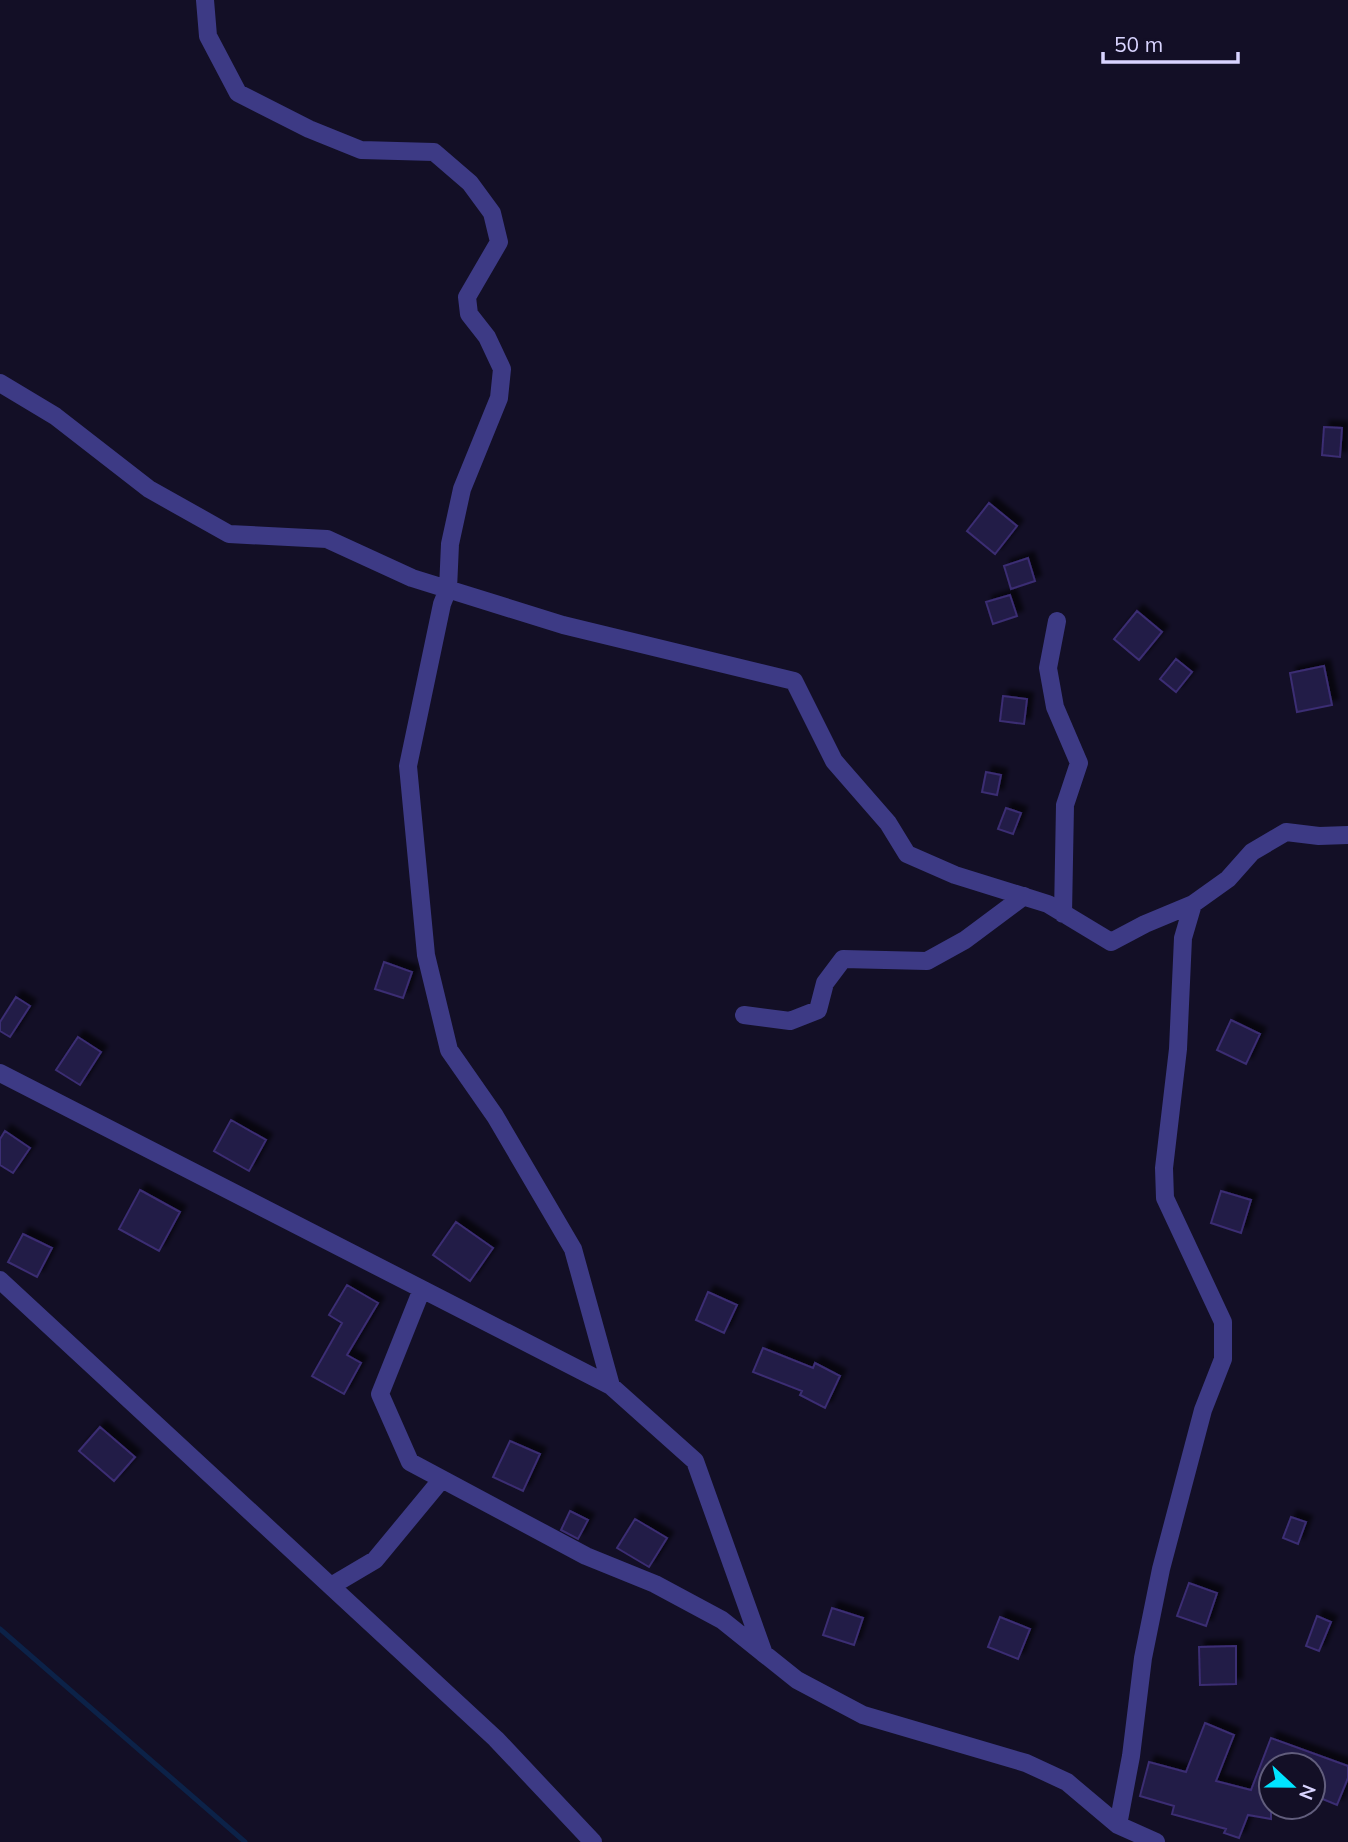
<svg xmlns="http://www.w3.org/2000/svg" width="1348" height="1842" viewBox="0 0 1348 1842" font-family="Mulish,sans-serif">
<style>
.lines{fill:none;stroke-linecap:round;stroke-linejoin:round}
.stream{stroke:#0c2248;stroke-width:5}
.building{fill:#241b47;stroke:#3b2d73;stroke-width:2;filter:url(#shadow)}
.minor{stroke:#3d3a85;stroke-width:18}
</style>
<defs>
<filter id="shadow"><feDropShadow dx="6" dy="-6" stdDeviation="2" flood-color="#0009"/></filter>
</defs>
<rect width="100%" height="100%" fill="#130f26"/>
<g class="lines">
<path class="stream" d="M0 1629 245 1842"/>
</g>
<path class="building" d="M1324 427 1342 428 1340 457 1322 455Z
M989 503 1017 526 995 554 967 531Z
M1028 558 1035 581 1011 589 1004 566Z
M1010 595 1017 616 993 624 986 602Z
M1137 611 1162 632 1139 660 1114 639Z
M1176 659 1192 672 1176 692 1160 679Z
M1324 666 1332 705 1297 712 1290 673Z
M1003 696 1027 699 1024 724 1000 721Z
M986 772 1001 775 997 795 982 792Z
M1006 808 1021 813 1013 834 998 829Z
M384 962 412 972 403 998 375 989Z
M16 997 30 1006 10 1037 0 1031V1022Z
M1231 1020 1260 1034 1246 1064 1217 1050Z
M78 1037 101 1052 80 1085 56 1070Z
M231 1120 266 1140 249 1171 214 1151Z
M5 1131 30 1148 13 1173 0 1165V1139Z
M140 1190 180 1212 159 1251 119 1229Z
M1221 1191 1251 1200 1241 1233 1211 1223Z
M456 1222 493 1248 470 1281 433 1255Z
M23 1234 52 1248 37 1277 8 1262Z
M347 1285 378 1303 347 1355 361 1363 344 1394 312 1376 342 1323 329 1315Z
M708 1292 737 1305 724 1333 696 1320Z
M763 1348 813 1368 815 1363 840 1376 825 1408 800 1395 802 1391 753 1372Z
M100 1427 135 1457 114 1481 79 1451Z
M510 1441 540 1454 523 1491 493 1477Z
M570 1511 588 1520 578 1539 561 1530Z
M1291 1517 1306 1522 1298 1544 1283 1538Z
M635 1519 667 1538 649 1567 617 1548Z
M1189 1583 1217 1593 1206 1626 1177 1616Z
M832 1608 863 1618 854 1645 823 1635Z
M1317 1616 1331 1622 1319 1651 1306 1646Z
M1000 1617 1030 1629 1018 1659 988 1647Z
M1236 1646V1684L1200 1685 1199 1647Z
M1205 1723 1234 1735 1216 1781 1251 1790 1271 1738 1348 1766V1778L1337 1805 1313 1795V1765H1271V1819L1248 1815 1239 1838 1224 1833 1226 1829 1172 1814 1174 1806 1140 1796 1149 1762 1186 1772Z"/>
<g class="lines">
<path class="minor" d="M205 0 208 36 238 93 309 129 361 150 434 152 470 183 492 213 499 242 467 297 469 314 487 337 502 369 499 398 462 489 450 544 448 589 442 604 408 766 426 955 449 1050 495 1116 573 1249 611 1386
M0 383 55 416 149 489 229 534 327 539 412 578 563 625 794 681 834 761 888 823 907 854 955 875 1048 904 1111 942 1145 924 1193 904 1228 879 1252 852 1286 832 1319 836 1348 835
M1057 621 1048 668 1055 707 1079 763 1065 805 1063 914
M744 1015 790 1021 818 1010 825 983 843 959 927 961 965 940 1024 896
M0 1073 611 1386 695 1461 764 1654
M0 1280 496 1739 593 1842
M422 1289 380 1394 410 1462 586 1556 655 1584 722 1620 797 1680 863 1715 1026 1763 1067 1782 1118 1825 1156 1842
M331 1586 375 1560 442 1479
M1118 1825 1131 1756 1143 1658 1161 1569 1203 1410 1223 1359V1322L1165 1198 1164 1168 1178 1049 1183 938 1193 904"/>
</g>
<g transform="translate(1292 1786) rotate(112)"><circle r="33" fill="#130f26" stroke="#625e7d" stroke-width="2"/>
<path d="M0-5L12 26L0 18L-12 26Z" fill="#00e5ff"/>
<text y="-10" font-size="19" font-weight="bold" text-anchor="middle" fill="#d9d4ff">N</text>
</g>
<path d="M1103 52v10h135v-10" fill="none" stroke="#d9d4ff" stroke-width="3.5"/>
<text x="1114" y="52" font-size="21" fill="#d9d4ff" stroke="#130f26" stroke-width="5" paint-order="stroke">50 m</text>
</svg>
